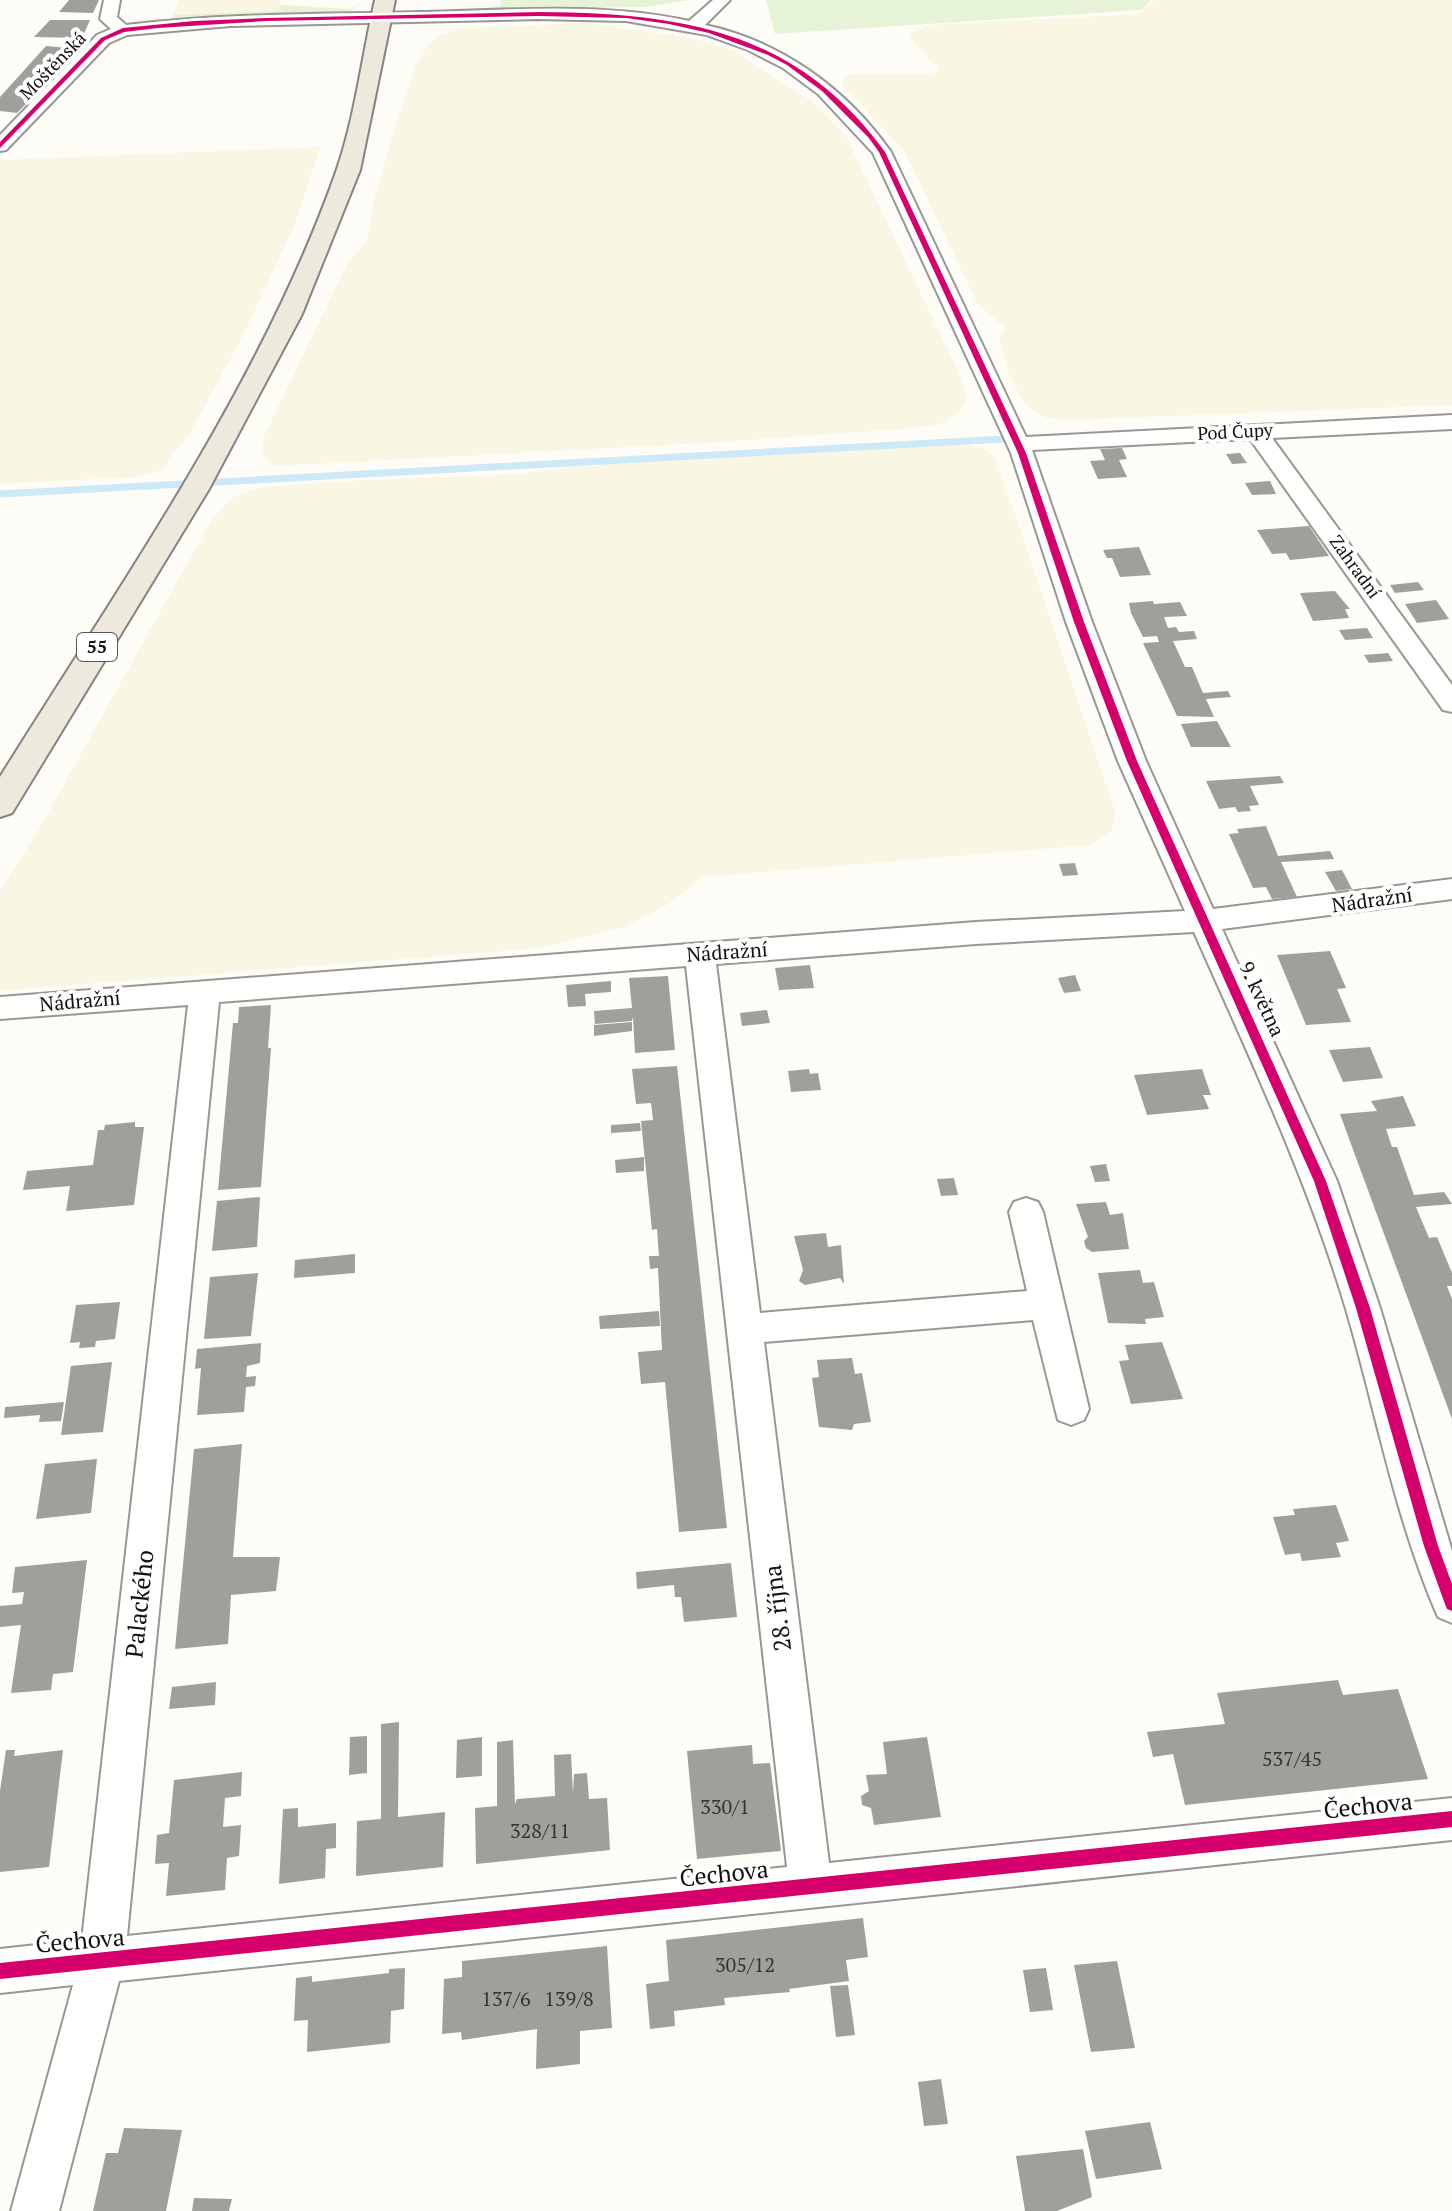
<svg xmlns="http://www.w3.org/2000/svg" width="1452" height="2211" viewBox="0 0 1452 2211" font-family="'PT Serif',serif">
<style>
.farmland{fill:#f9f7e4}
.green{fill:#e7f3d7}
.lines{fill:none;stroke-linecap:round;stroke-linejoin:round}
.stream{stroke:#cde8f7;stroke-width:7}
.building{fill:#a19f9c}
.minor-casing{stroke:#979795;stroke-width:4}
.major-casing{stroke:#858482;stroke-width:4}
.minor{fill:#fffffe;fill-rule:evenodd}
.major{fill:#ede9dc;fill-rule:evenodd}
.cycleway-casing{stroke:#fff;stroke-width:5}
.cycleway{fill:#d6006c;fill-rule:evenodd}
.labels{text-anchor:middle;stroke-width:8;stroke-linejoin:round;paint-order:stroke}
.far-street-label{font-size:18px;fill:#111;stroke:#fff}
.shield{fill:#fff;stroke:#585858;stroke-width:2}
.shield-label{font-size:18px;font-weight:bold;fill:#111}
.street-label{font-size:20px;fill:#111;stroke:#fff}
.near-number-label{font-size:20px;fill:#353434}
.near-street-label{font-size:24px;fill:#111;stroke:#fff}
</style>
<rect width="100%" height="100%" fill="#fdfcf7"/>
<path class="farmland" d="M179 0H281L278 10 173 15Z
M1155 0H1452V405L1070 420 1045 418 1026 406 1010 378 999 340 1005 328 977 303 905 152 842 85 844 80 848 75 860 74 934 73 939 69 911 39V33L928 25 1140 14Z
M585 23 692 38 734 51 813 102 846 136 958 371 968 398 958 413 938 425 900 429 723 442 274 466 262 454 263 438 347 264 367 241 375 196 396 123 416 65 428 45 439 36 460 28Z
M320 147 295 224 244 334 190 433 162 470 133 477 0 484V160Z
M965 444 984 449 996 458 1116 814 1111 832 1091 845 702 877 667 905 624 927 540 948 0 991V891L39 829 212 519 232 498 261 487 345 481 521 474 568 467Z"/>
<path class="green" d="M501 0H690L646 7 500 9Z
M766 0H1151L1142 10 775 34Z
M361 3 348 13 332 16 170 22 173 15 269 11 278 10 280 5 350 9Z"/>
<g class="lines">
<path class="stream" d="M0 494 1005 439"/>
</g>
<path class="building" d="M69 0H99L93 13 59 12Z
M50 20H90L82 38 34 37Z
M46 46 80 49 17 113 0 111V97Z
M1122 448 1127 459 1119 460 1127 477 1098 479 1090 461 1105 460 1100 449Z
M1240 453 1247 463 1232 464 1226 454Z
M1270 481 1276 494 1252 495 1245 483Z
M1309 526 1329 556 1290 560 1286 553 1272 554 1257 530Z
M1139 547 1151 575 1120 577 1112 558H1107L1103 550Z
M1418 582 1424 590 1395 593 1390 585Z
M1335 591 1350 609H1345L1349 618 1313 621 1300 593Z
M1436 600 1449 619 1417 623 1405 604Z
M1153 601 1154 604 1180 602 1187 616 1164 617 1168 628 1176 627 1179 632 1194 631 1197 639 1173 641 1185 667H1192L1203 693 1228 691 1231 697 1206 699 1214 717 1177 716 1143 643 1159 642 1157 636 1143 637 1131 613 1129 603Z
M1367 628 1373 638 1345 640 1339 630Z
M1388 653 1393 661 1369 663 1364 655Z
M1217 721 1231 747H1191L1181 724Z
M1280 776 1284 783 1250 786 1259 805 1249 806 1251 811 1238 812 1235 807 1219 809 1206 781Z
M1266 826 1278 856 1330 851 1334 859 1281 862 1297 897 1272 899 1266 887 1253 888 1229 834 1239 833 1237 829Z
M1075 863 1078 875 1063 876 1059 864Z
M1342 870 1352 889 1336 891 1325 872Z
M1330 951 1346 988 1337 989 1351 1022 1306 1025 1277 955Z
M810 965 814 988 779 990 775 968Z
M1075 975 1081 991 1064 993 1058 978Z
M668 976 675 1050 635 1053 633 1017 632 1021 595 1024 594 1011 632 1008 629 978Z
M611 981V992L585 994 586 1006 568 1007 566 985Z
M271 1005 268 1048H271L261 1187 218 1190 233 1023H238L239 1007Z
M767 1010 770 1023 742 1026 740 1013Z
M632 1022V1031L594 1036V1025Z
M1370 1047 1383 1078 1343 1082 1329 1050Z
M677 1066 727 1528 679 1532 665 1382 641 1384 638 1352 662 1350 658 1268 650 1269 649 1256H659L657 1229 652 1230 641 1121 653 1120 651 1103 636 1104 632 1069Z
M809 1069 810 1074 818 1073 821 1090 791 1092 788 1071Z
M1202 1069 1211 1095H1203L1209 1109 1147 1115 1134 1075Z
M1403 1096 1416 1126 1386 1129 1392 1147H1397L1414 1195 1444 1192 1452 1204 1416 1207 1429 1238 1437 1237 1452 1273V1286H1447L1452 1299V1419L1340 1114 1377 1111 1371 1101Z
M135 1122V1127H144L134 1205 66 1211 70 1186 23 1190 27 1171 93 1165 98 1130H104L105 1125Z
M640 1123 641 1131 611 1133V1125Z
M644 1157V1171L616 1173 615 1160Z
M1106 1164 1110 1181 1095 1182 1090 1166Z
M954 1178 958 1195 941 1196 937 1179Z
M260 1197 257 1247 212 1251 217 1201Z
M1106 1202 1110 1215 1123 1213 1129 1249 1092 1252 1086 1248 1084 1241 1088 1237 1076 1204Z
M826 1233 828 1247 841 1245 844 1284 840 1278 805 1285 799 1281 803 1270 794 1236Z
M355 1254V1273L294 1278 295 1260Z
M1140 1270 1143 1283 1154 1282 1164 1317 1145 1319 1146 1324 1108 1323 1098 1273Z
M258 1273 251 1336 204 1339 210 1277Z
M120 1302 115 1339 96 1341 95 1347 79 1348 80 1342 70 1343 76 1305Z
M659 1311 660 1326 600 1329 599 1316Z
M1162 1342 1183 1399 1131 1404 1119 1361 1129 1360 1125 1345Z
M261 1343 260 1363 247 1366 246 1377 256 1376 255 1386 246 1387 244 1412 197 1415 201 1368 195 1369 197 1349Z
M852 1358 855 1374 862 1373 871 1422 854 1424 852 1430 819 1427 812 1378 819 1377 817 1360Z
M112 1362 103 1432 61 1435 71 1366Z
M64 1402 61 1421 39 1422 40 1415 4 1418 5 1407Z
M242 1444 233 1557H280L276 1591 231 1595 228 1644 175 1649 194 1449Z
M97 1459 91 1513 36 1519 45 1464Z
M1336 1505 1349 1541 1336 1543 1341 1557 1302 1561 1300 1553 1285 1555 1273 1517 1295 1515 1293 1509Z
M87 1560 73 1672 53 1674 51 1690 11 1693 21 1625 0 1627V1606L22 1604 24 1592 12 1593 15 1567Z
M731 1563 737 1617 684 1622 681 1597H675L674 1585 637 1589 636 1572Z
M1338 1680 1343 1695 1398 1689 1428 1779 1185 1805 1173 1754 1153 1757 1147 1732 1225 1724 1217 1693Z
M216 1682 215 1705 169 1709 172 1687Z
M399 1722 398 1817 445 1812 443 1867 356 1876 357 1821 381 1819V1724Z
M367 1736V1773L349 1775 350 1737Z
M482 1737V1776L456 1778 457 1740Z
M927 1737 941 1817 874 1825 871 1808 862 1805 861 1796 869 1791 866 1775 887 1774 883 1742Z
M513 1740 515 1804 517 1799 555 1796 554 1755 571 1754 573 1794 574 1774 587 1773 589 1799 607 1798 610 1850 476 1864 475 1808 497 1806V1742Z
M752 1745 753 1764 770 1763 781 1851 697 1859 687 1751Z
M6 1750H15L14 1756 63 1750 49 1867 0 1872V1791Z
M242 1772 241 1796 225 1798 223 1827 241 1825 239 1856 227 1858 225 1890 166 1896 169 1863 155 1864 157 1835 169 1833 174 1780Z
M298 1808V1827L336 1823V1848L326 1849 325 1878 279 1884 283 1809Z
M863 1918 868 1957 846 1960 849 1981 789 1989 790 1992 724 1998 725 2005 674 2011 675 2026 650 2029 646 1984 669 1981 666 1940Z
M607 1946 612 2028 580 2031V2064L536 2069 537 2029 462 2040 461 2032 442 2034 444 1979 462 1977V1961Z
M1117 1961 1135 2048 1091 2052 1074 1965Z
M405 1968 404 2009 391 2011 390 2043 307 2052 308 2020 294 2021 296 1978 312 1976V1982L389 1973V1969Z
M1046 1968 1053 2010 1030 2012 1023 1970Z
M848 1985 855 2035 836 2037 830 1986Z
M941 2079 948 2124 924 2126 918 2082Z
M1150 2122 1162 2169 1096 2179 1085 2131Z
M124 2128 182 2130 166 2211H93L106 2153H118Z
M1083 2149 1092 2197 1057 2211H1025L1016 2156Z
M194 2198 232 2199 229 2211H192Z"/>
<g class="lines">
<defs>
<path id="minor" d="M104 0H120L117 17 126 25C225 13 324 14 423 12 512 10 602 2 689 21L713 0H730L705 25C781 41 847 89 891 152L1026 437 1452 415V429L1272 438 1452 685V712L1443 710 1250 439 1032 450 1092 622 1146 761 1213 909 1452 879V899L1222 929 1337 1181 1380 1308 1452 1551V1623L1438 1617C1395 1519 1376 1411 1346 1309 1307 1179 1249 1056 1194 932L976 944 716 964 760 1313 1027 1291 1009 1212 1014 1202 1026 1198 1038 1202 1043 1212 1089 1409 1084 1420 1071 1425 1058 1420 1033 1320 764 1342 829 1863 1452 1798V1840L119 1981 59 2211H11L73 1985 0 1993V1949L82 1940 188 1005 0 1019V997L976 922 1185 911 1118 761 1066 622 1011 453 873 153 818 94 783 68 746 49 707 35 626 21 539 19 230 26 127 35 109 43 6 150 0 151V135L97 35 111 29 100 19ZM686 966 787 1867 127 1936 219 1002Z"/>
<path id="major" d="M375 0H395L360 170 302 314 209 489 12 813 0 817V777C120 584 260 387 336 172 355 118 362 56 375 0Z"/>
</defs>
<use href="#minor" class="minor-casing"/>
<use href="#major" class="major-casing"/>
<use href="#minor" class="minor"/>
<use href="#major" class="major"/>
<defs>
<path id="cycleway" d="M539 12C680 13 797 30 885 152L1026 453 1084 622 1137 761 1326 1181 1370 1308 1438 1546 1452 1584V1611L1447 1609 1445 1604 1424 1546 1356 1308 1314 1181 1127 761 1074 622 1018 453 879 152 868 137 822 91 787 65 768 55 709 33 669 24 626 18 539 16 266 21 158 28 124 32 105 40 0 148V142L101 38 123 28 194 21 266 18Z
M1452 1811V1827L0 1979V1963Z"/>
</defs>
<use href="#cycleway" class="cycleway-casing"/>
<use href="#cycleway" class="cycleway"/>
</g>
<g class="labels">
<g class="far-street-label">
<text transform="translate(53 66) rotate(-46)" y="6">Moštěnská</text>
<text transform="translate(1235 432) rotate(-3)" y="6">Pod Čupy</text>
<text transform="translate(1355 567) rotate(54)" y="6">Zahradní</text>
</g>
<rect class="shield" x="77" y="633" width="40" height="28" rx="6"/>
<g class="shield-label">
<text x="97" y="653">55</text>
</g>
<g class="street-label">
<text transform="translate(1372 900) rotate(-8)" y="7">Nádražní</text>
<text transform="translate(727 952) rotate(-4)" y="7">Nádražní</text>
<text transform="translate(1262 999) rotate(65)" y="7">9. května</text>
<text transform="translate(80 1001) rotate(-5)" y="7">Nádražní</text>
</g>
<g class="near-number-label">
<text x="1292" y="1766">537/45</text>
<text x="725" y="1814">330/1</text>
<text x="540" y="1838">328/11</text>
<text x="745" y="1972">305/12</text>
<text x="506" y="2006">137/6</text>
<text x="569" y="2006">139/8</text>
</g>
<g class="near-street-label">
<text transform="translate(140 1604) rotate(-84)" y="8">Palackého</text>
<text transform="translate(778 1608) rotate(-97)" y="8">28. října</text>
<text transform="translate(1368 1806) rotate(-6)" y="8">Čechova</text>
<text transform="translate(724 1874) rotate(-6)" y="8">Čechova</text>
<text transform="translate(80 1941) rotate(-5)" y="8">Čechova</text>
</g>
</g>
</svg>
